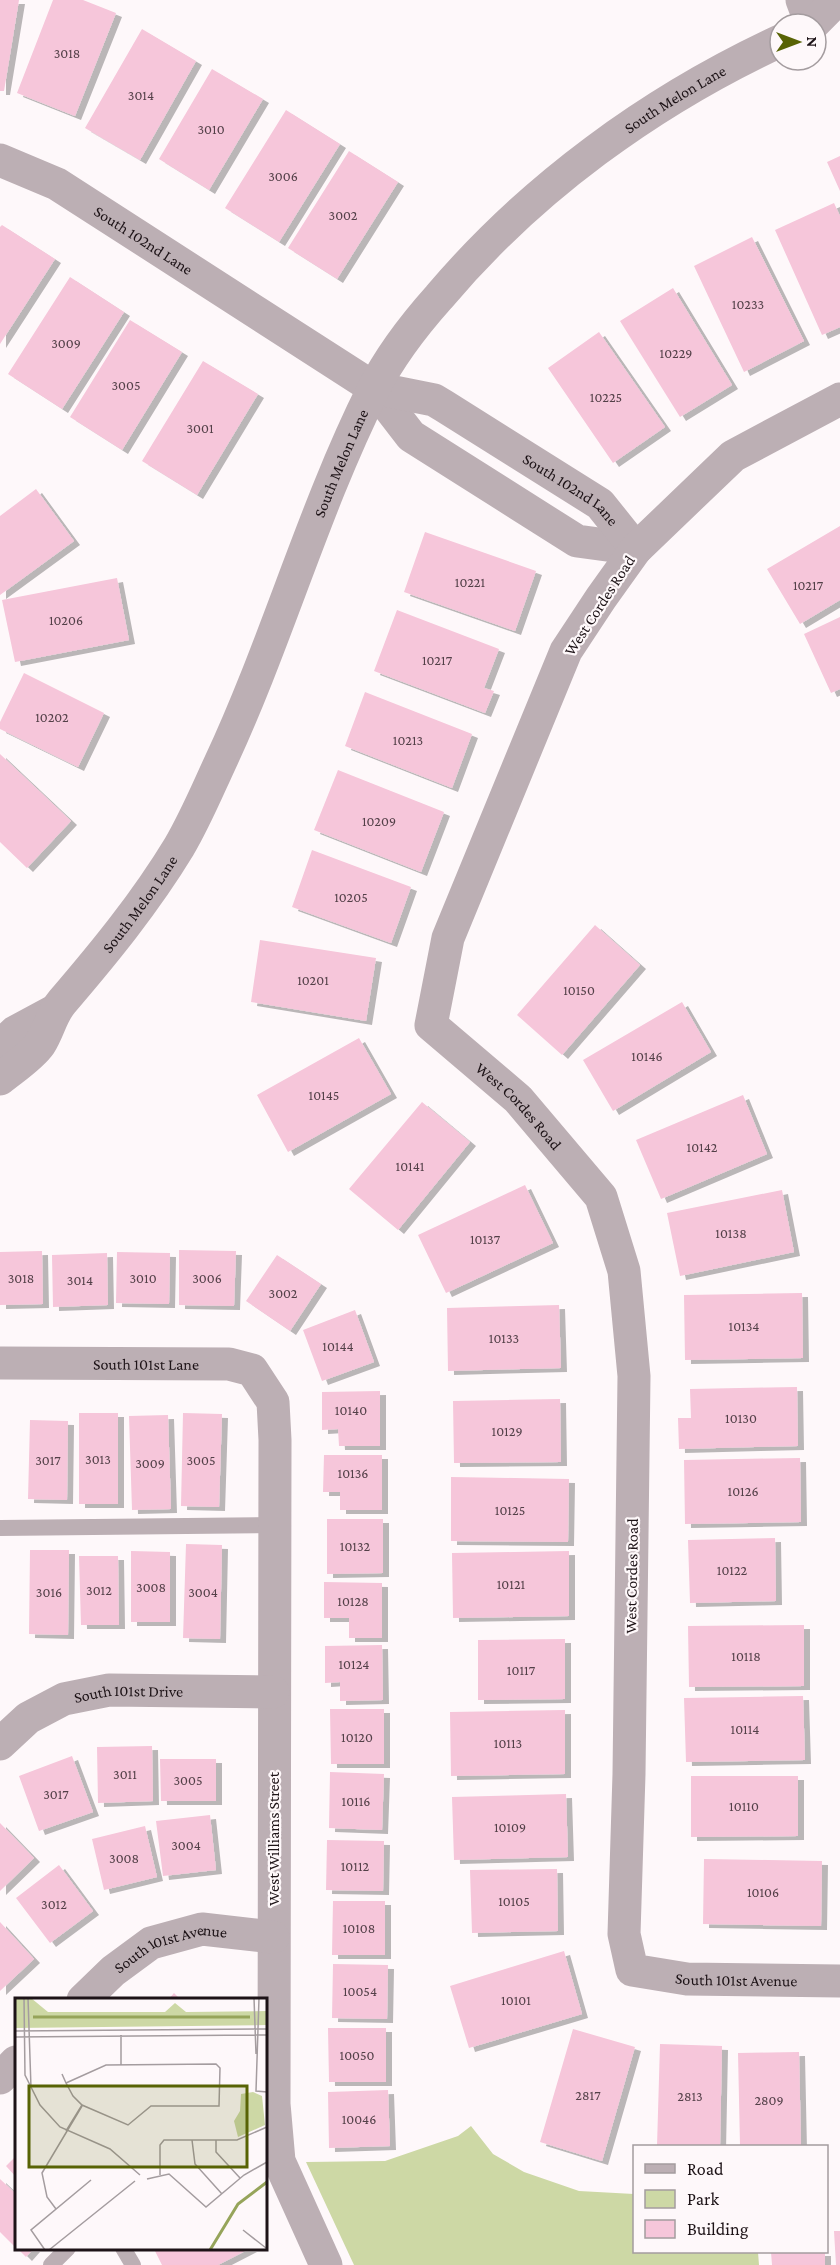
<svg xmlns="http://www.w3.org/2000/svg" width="840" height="2265" viewBox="0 0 840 2265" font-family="'Crimson Pro',serif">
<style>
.green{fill:#cdd8a5}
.building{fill:#f6c6da;filter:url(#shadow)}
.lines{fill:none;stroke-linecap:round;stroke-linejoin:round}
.service{stroke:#bcafb4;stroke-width:16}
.minor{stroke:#bcafb4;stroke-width:33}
.tertiary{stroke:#bcafb4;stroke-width:33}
.labels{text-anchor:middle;stroke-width:4.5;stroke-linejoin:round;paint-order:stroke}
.number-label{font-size:14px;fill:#534048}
.street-label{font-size:16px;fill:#1d1317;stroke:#fef8fa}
.inset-river{fill:none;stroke:#96a45a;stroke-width:3}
.inset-road{fill:none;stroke:#a49c9f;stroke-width:1.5}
.view{fill:#586305;fill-opacity:0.15;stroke:#586305;stroke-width:3}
.inset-edge{fill:none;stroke:#1d1317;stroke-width:3}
</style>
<defs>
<filter id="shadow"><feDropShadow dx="6" dy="4" stdDeviation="0" flood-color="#0004"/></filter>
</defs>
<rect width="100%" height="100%" fill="#fef8fa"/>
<path class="green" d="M471 2126 493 2154 524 2172 579 2191 634 2194V2252H758L759 2265H354L306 2162 385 2161 458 2136Z"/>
<path class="building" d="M0 0H19L4 91H0Z
M53 0H83L116 13 75 116 17 93Z
M142 29 196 61 140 160 85 128Z
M212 69 263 99 209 190 159 159Z
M286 110 340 144 279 242 225 208Z
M349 151 398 182 337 279 288 248Z
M840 156V191L827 162Z
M834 203 840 216V327L822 335 775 230Z
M2 225 55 259 0 344V227Z
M752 237 804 341 744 372 694 266Z
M70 277 124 312 62 409 8 374Z
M673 288 732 385 680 417 620 321Z
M130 320 182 352 122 450 70 417Z
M599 332 665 427 613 463 548 368Z
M203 361 258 394 197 495 142 461Z
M36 489 74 541 0 595V516Z
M840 526V600L800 624 767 569Z
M425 532 536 571 515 631 404 592Z
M117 578 129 640 15 662 2 600Z
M397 610 499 649 484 688 494 691 485 713 374 671Z
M840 617V689L831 693 804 634Z
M24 673 104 713 78 767 0 729V722Z
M365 692 472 734 452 788 345 746Z
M0 754 71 821 27 868 0 842Z
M338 770 444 812 421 872 314 830Z
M312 850 411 887 391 943 292 907Z
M595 925 640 965 562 1055 517 1015Z
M260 940 376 958 366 1021 251 1002Z
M682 1002 711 1052 613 1111 583 1060Z
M359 1038 391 1094 288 1152 257 1095Z
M743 1095 767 1154 661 1199 636 1140Z
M422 1102 470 1142 398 1230 349 1189Z
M525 1185 553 1243 446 1293 418 1235Z
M782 1190 794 1252 680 1276 667 1213Z
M179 1250 236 1251 234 1306 179 1305Z
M42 1251 43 1304 0 1305V1252Z
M117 1252 170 1253 169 1304 116 1303Z
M107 1253 108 1305 53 1307 52 1255Z
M277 1255 321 1284 290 1331 246 1301Z
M802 1293 803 1358 685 1360 684 1295Z
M559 1305 561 1368 448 1371 447 1308Z
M355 1310 374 1362 322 1381 303 1330Z
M797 1387 798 1446 679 1449 678 1418H691L690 1389Z
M380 1391V1446H339L338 1429 322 1430V1392Z
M560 1399 561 1462 454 1463 453 1401Z
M79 1413H118V1504H79Z
M183 1413 222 1414 219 1507 181 1506Z
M168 1415 171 1509 132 1510 129 1416Z
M30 1420 68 1421 67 1500 28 1499Z
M324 1455H382V1510H340V1492H323Z
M800 1458 801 1522 685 1524 684 1460Z
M451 1477 569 1479 568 1542 451 1541Z
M327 1519H383V1573L327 1574Z
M775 1538 776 1601 690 1603 688 1540Z
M186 1544 222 1545 220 1639 183 1638Z
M30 1550H69L68 1635 29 1634Z
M131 1551 170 1552V1622H131Z
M569 1551V1616L453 1618 452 1553Z
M79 1556H118L119 1625H81Z
M324 1582 382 1583V1638H349V1618H324Z
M804 1625V1686L689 1687 688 1626Z
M565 1639V1699L478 1700V1640Z
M382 1645 383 1700 340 1701V1682L325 1683V1646Z
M803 1696 805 1760 686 1762 684 1698Z
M330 1709H384V1764H331Z
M565 1710V1774L451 1776 450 1712Z
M152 1746 153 1801 98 1803 97 1747Z
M72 1756 93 1812 39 1831 19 1776Z
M160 1759H216V1801H161Z
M330 1772 384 1774 382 1830 329 1828Z
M691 1776H798V1836L691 1837Z
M566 1794 568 1857 454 1860 452 1797Z
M210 1815 216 1870 163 1876 156 1821Z
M0 1823 34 1858 0 1891Z
M145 1826 157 1877 104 1890 92 1839Z
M327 1840 384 1841 383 1891 326 1890Z
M704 1859 822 1861 821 1926 703 1924Z
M59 1865 93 1911 50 1943 16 1898Z
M557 1869 558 1931 472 1933 470 1870Z
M333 1901H385V1955H332Z
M0 1922 34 1959 0 1991Z
M564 1951 582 2014 469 2048 450 1986Z
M333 1964 388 1965 387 2019 332 2018Z
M174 1993 181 2000H168Z
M328 2028H386V2082H329Z
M573 2029 635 2047 602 2161 540 2142Z
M660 2044 722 2046 720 2146H657Z
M799 2052 801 2146H740L738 2053Z
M388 2090 390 2146 329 2148 328 2092Z
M16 2156V2177L6 2166Z
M0 2179 16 2194V2248L0 2232Z
M834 2231H840V2265H836Z
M17 2248H34L26 2257Z
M160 2248H251L218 2265H162L155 2251Z
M771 2252H825V2265H772Z"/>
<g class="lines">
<path class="service" d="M0 1528 274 1525
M123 2248 133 2265
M51 2265 68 2248"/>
<g class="minor">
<path d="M802 0 811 24"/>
<path id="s1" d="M0 160 57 184 374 388 411 436 577 541 636 549"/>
<path id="s2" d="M374 388 434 400 444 406 600 504 636 549"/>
<path id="s3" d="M840 399 733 456 636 549 601 598 566 651 448 938 431 1025 518 1099 601 1197 624 1271 634 1376 629 1774 624 1934 632 1970 687 1979 840 1981"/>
<path id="s4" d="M0 1363 229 1364 252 1370 273 1402 275 1440 274 2104 279 2161 326 2265"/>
<path id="s5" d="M0 1744 28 1718 64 1699 109 1690 273 1692"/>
<path id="s6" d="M83 2000 113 1971 151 1943 202 1929 273 1937"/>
<path d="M0 2078 16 2062"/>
</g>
<g class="tertiary">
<path d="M813 24 837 0"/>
<path d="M0 1046 15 1032 54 1011"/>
<path id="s7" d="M0 1079C12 1069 31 1057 40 1044 49 1030 51 1015 62 1002 104 953 145 903 179 847 195 820 207 791 220 763 277 641 313 510 373 390 390 356 414 325 439 297 531 188 651 101 780 41"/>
</g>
</g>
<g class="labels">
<g class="number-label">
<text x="67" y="58">3018</text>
<text x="141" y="100">3014</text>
<text x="211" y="134">3010</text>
<text x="283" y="181">3006</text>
<text x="343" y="220">3002</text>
<text x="748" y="309">10233</text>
<text x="66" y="348">3009</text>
<text x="676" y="358">10229</text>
<text x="126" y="390">3005</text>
<text x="606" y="402">10225</text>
<text x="200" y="433">3001</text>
<text x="470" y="587">10221</text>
<text x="808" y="590">10217</text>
<text x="66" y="625">10206</text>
<text x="437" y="665">10217</text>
<text x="52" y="722">10202</text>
<text x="408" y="745">10213</text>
<text x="379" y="826">10209</text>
<text x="351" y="902">10205</text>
<text x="313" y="985">10201</text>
<text x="579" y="995">10150</text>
<text x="647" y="1061">10146</text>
<text x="324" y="1100">10145</text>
<text x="702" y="1152">10142</text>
<text x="410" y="1171">10141</text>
<text x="731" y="1238">10138</text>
<text x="485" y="1244">10137</text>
<text x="21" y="1283">3018</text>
<text x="143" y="1283">3010</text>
<text x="207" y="1283">3006</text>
<text x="80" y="1285">3014</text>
<text x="283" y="1298">3002</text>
<text x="744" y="1331">10134</text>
<text x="504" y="1343">10133</text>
<text x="338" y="1351">10144</text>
<text x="351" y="1415">10140</text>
<text x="741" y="1423">10130</text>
<text x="507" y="1436">10129</text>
<text x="98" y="1464">3013</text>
<text x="48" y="1465">3017</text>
<text x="201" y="1465">3005</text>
<text x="150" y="1468">3009</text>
<text x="353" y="1478">10136</text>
<text x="743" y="1496">10126</text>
<text x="510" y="1515">10125</text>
<text x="355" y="1551">10132</text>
<text x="732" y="1575">10122</text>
<text x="511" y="1589">10121</text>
<text x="151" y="1592">3008</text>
<text x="99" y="1595">3012</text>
<text x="49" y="1597">3016</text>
<text x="203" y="1597">3004</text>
<text x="353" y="1606">10128</text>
<text x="746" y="1661">10118</text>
<text x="354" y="1669">10124</text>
<text x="521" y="1675">10117</text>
<text x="745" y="1734">10114</text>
<text x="357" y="1742">10120</text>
<text x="508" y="1748">10113</text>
<text x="125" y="1779">3011</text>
<text x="188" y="1785">3005</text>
<text x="56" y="1799">3017</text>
<text x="356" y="1806">10116</text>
<text x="744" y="1811">10110</text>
<text x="510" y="1832">10109</text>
<text x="186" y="1850">3004</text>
<text x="124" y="1863">3008</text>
<text x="355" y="1871">10112</text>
<text x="763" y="1897">10106</text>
<text x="514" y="1906">10105</text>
<text x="54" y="1909">3012</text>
<text x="359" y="1933">10108</text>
<text x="360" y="1996">10054</text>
<text x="516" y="2005">10101</text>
<text x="357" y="2060">10050</text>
<text x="588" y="2100">2817</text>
<text x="690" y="2101">2813</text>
<text x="769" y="2105">2809</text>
<text x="359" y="2124">10046</text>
</g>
<g class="street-label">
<text dy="6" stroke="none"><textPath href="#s7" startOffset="1216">South Melon Lane</textPath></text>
<text dy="6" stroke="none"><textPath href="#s1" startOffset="165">South 102nd Lane</textPath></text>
<text dy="6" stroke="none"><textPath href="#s7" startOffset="712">South Melon Lane</textPath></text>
<text dy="6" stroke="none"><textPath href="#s2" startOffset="225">South 102nd Lane</textPath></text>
<text transform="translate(599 605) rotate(-57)" y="6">West Cordes Road</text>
<text dy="6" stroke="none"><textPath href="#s7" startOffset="226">South Melon Lane</textPath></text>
<text dy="6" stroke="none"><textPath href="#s3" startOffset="898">West Cordes Road</textPath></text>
<text dy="6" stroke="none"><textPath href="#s4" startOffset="146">South 101st Lane</textPath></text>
<text transform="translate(631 1576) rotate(-89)" y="6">West Cordes Road</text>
<text dy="6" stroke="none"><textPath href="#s5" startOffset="144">South 101st Drive</textPath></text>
<text transform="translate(273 1839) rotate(-90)" y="6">West Williams Street</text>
<text dy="6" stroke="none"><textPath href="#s6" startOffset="106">South 101st Avenue</textPath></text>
<text dy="6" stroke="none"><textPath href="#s3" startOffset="1904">South 101st Avenue</textPath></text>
</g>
</g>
<g transform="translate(15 1998)">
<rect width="252" height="252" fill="#fef8fa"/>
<path d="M0 0H16L33 14H150L160 5 171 14 252 13V27L0 30ZM238 94 247 98 250 127 223 139 219 123 225 113 226 96Z" fill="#cdd8a5"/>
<path class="inset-river" d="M18 19H235M195 252 223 206 252 184"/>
<path class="inset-road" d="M9 0 10 77 25 107 45 129 95 151 125 177M13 0 16 90M239 0 241 56M244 0 241 93 252 94M0 33 252 31M106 37V67M106 38V67M0 39 252 37M47 76 51 85 58 98 67 107 113 127 136 108H204L205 70 201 66 91 67 51 85M51 133 67 107M177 142 180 166 207 196M201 142V154L225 180M145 177V147L149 142H222L252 129M132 181 154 176 191 209 229 177 252 164M41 211 32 199 27 175 67 108M228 232 251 250M30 252 16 232 76 182M34 252 120 183"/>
<path class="view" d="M14 88H232V169H14Z"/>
<rect width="252" height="252" class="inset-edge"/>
</g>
<rect x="633" y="2145" width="195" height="108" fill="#fef8fa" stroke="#a49c9f" stroke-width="1.5"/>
<rect x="645" y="2164" width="30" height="9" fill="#bcafb4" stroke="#a49c9f" stroke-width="1.5"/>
<text x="687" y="2175" font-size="18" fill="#1d1317">Road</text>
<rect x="645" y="2190" width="30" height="18" fill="#cdd8a5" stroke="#a49c9f" stroke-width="1.5"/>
<text x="687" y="2205" font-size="18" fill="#1d1317">Park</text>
<rect x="645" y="2220" width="30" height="18" fill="#f6c6da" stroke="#a49c9f" stroke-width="1.5"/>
<text x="687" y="2235" font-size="18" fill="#1d1317">Building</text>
<g transform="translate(798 42) rotate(90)"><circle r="28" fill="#fef8fa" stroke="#a49c9f" stroke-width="1.5"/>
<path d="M0-4.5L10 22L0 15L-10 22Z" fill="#586305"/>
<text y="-9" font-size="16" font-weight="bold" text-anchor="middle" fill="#1d1317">N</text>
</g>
</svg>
